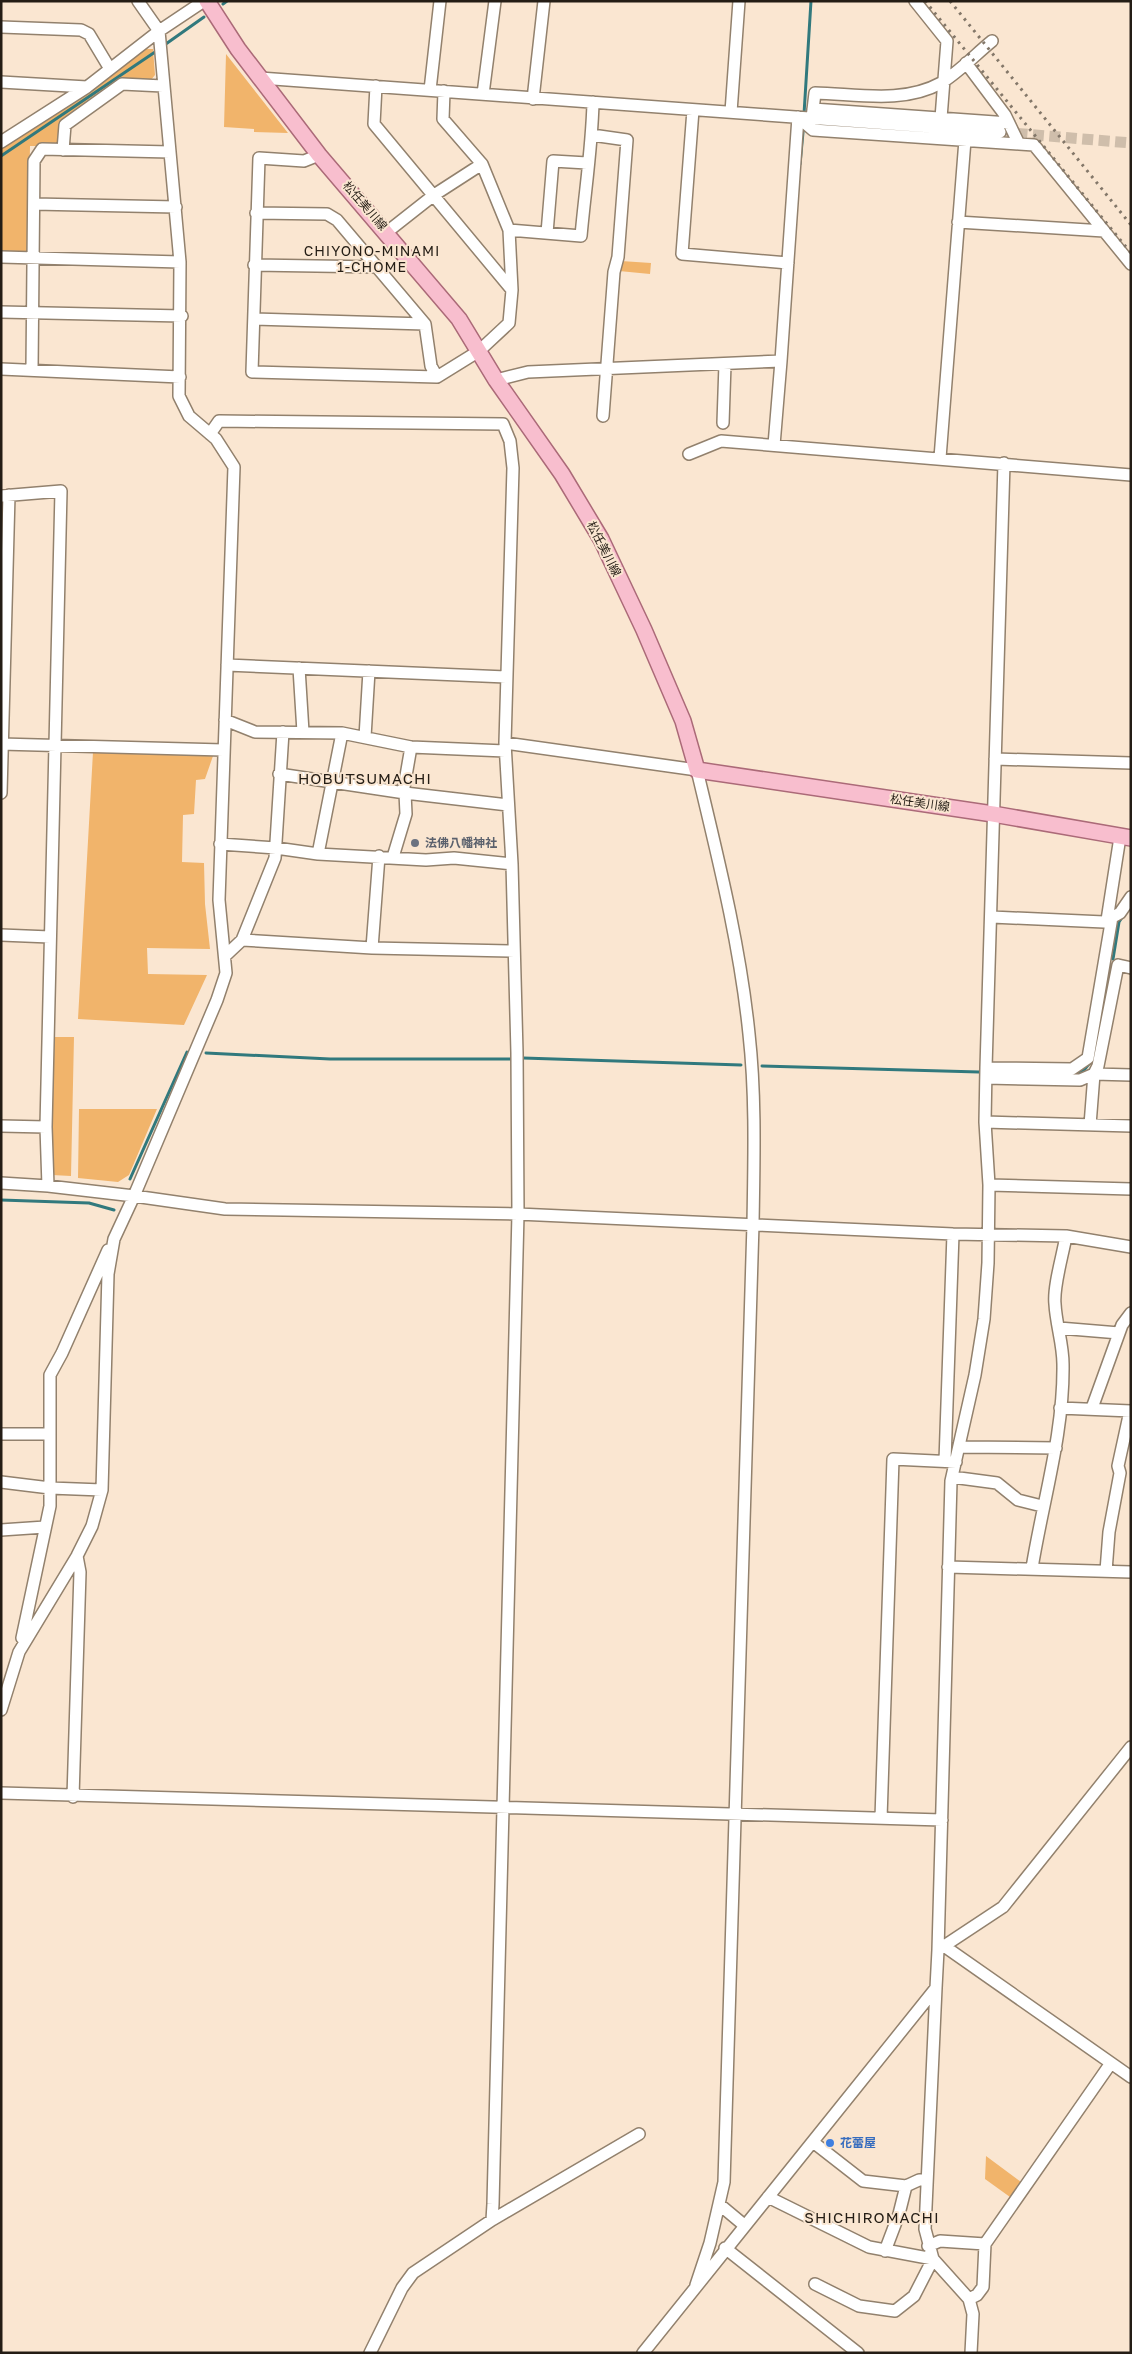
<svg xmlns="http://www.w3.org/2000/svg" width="1132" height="2354" viewBox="0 0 1132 2354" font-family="'Golos Text','Noto Sans JP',sans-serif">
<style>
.green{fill:#f1b46b}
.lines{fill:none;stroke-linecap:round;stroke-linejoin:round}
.stream{stroke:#31797d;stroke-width:3}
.minor-tunnel{stroke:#cfbeab;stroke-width:11;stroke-dasharray:11 5.5;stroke-linecap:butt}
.minor-casing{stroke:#92816d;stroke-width:14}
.major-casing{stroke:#ab6a78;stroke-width:18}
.minor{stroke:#fff;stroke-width:11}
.major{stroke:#f8bece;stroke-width:15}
.rail{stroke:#837769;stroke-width:3;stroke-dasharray:2.5 5;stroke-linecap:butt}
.worship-dot{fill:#6b7280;stroke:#fae6d1;stroke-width:2}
.shop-dot{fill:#3f7fe0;stroke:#fae6d1;stroke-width:2}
.labels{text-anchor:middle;stroke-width:4;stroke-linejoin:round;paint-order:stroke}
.street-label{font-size:12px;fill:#241d15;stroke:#fae6d1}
.worship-label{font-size:12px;font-weight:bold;fill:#5b616d;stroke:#fae6d1;text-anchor:start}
.shop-label{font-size:12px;font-weight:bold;fill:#366cbe;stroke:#fae6d1;text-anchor:start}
.neighbourhood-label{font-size:14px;letter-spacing:1px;fill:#241d15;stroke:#fae6d1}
.quarter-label{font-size:15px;letter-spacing:1px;fill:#241d15;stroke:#fae6d1}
</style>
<rect width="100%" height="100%" fill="#fae6d1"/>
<path class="green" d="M145 49H153L155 75 150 81 118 82 62 124 60 146H30L28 250 24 254 1 253V147Z
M226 54 288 133 254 132V129L224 127Z
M621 261 651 263 650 274 619 271Z
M93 752 213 756 205 779 196 780 194 814 183 815 182 862 204 863 205 904 210 949 147 948 148 974 207 975 184 1025 78 1019Z
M51 1037H74L71 1176 52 1175V1111L49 1101Z
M79 1109H157L129 1175 118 1182 78 1178Z
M986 2156 1021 2182 1010 2197 985 2179Z"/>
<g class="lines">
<path class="stream" d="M223 4 227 1
M163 46 204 17
M804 114 811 1
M1 156 158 50
M800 164 803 132
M1113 959 1119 922 1123 916
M1106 999 1110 973
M206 1053 330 1059H510
M523 1058 741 1065
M762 1066 979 1072
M1073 1074 1084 1070 1093 1059
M130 1179 187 1052
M1 1200 89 1203 114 1210"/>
<path class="minor-tunnel" d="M1000 132 1131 143"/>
<defs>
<path id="minor" d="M138 1 159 31 180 262 179 396 189 416 216 439 234 467 219 900 226 973 217 1000 134 1196 225 1209 518 1214 953 1234 1066 1236 1131 1247
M915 1 947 41 941 118
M1 27 81 30 89 34 110 69
M260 78 1000 132
M1 82 87 87
M376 86 374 124 512 290
M430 90 440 1
M483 94 495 1
M533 99 544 1
M813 109 1009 123
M693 110 682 254 788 263
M731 112 739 1
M798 117 813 130 1019 144 1005 115 966 63
M812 118 815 93C857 94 903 104 941 83 959 72 976 54 992 41
M592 135 627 140 618 257 614 272 603 416
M1 142 87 87 159 31 204 1
M1019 144 1034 145 1131 264
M63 150 65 125 122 84 163 86
M319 155 304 161 259 158 252 372 437 377 479 351 509 323 512 290 509 230 482 164 443 119 444 91
M34 204 176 207
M256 213 327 214 337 220 425 324 431 366 437 377
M958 222 1104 231
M509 230 581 236C585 191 592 147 593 102
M387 232 434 195 482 164
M547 233 553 161 587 163
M1 257 180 262
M254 265 378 267
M1 312 182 316
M254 319 425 324
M1 369 180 377
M32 369 34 161 42 149 170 152
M496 380 528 372 781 361 798 117
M723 423 725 364
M210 434 219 421 503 424 510 441 513 468 505 743 512 864 517 1053 518 1214 493 2204 492 2220 413 2273 402 2288 370 2353
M774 445 781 361
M689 454 721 441 1131 475
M940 458 965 140
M1 496 61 491 46 1127 48 1186
M227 665 506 677
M299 668 303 732
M225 720 255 732 342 733 411 747 505 751
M365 737 369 671
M505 743 697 770C718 858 740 945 749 1034 756 1097 754 1161 753 1224L724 2182 710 2243 696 2285
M1 744 223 750
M995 759 1131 763
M279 774 405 793 508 805
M1 793 9 495
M403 793 411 747
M220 844 276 848 318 854 426 860 454 858 512 864
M318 854 342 733
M393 857 406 814 405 793
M992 917 1104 922 1120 913 1131 897
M1107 920 1120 837
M1 935 50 937
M242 940 372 948 514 951
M372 948 379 856
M225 956 242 940 275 858 283 732
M986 1068 1072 1069 1088 1058 1112 917
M986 1078 1080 1080 1094 1074 1098 1066 1118 965 1131 968
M985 1122 1131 1126
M1090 1125 1094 1074 1131 1075
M1 1126 46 1127
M1 1183 48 1186 134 1196 114 1239 108 1274 102 1490 92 1526 77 1556 19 1652 1 1710
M989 1185 1131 1189
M1059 1328 1119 1333
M1060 1408 1131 1411
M1092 1408 1122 1325 1131 1313
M1 1434H50
M959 1447 1056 1448
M945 1461 953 1234
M952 1477 997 1483 1018 1500 1042 1506
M1 1482 50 1488 102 1490
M1 1530 45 1527
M948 1567 1131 1572
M1032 1568C1043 1500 1064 1433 1063 1364 1063 1344 1056 1324 1055 1304 1053 1287 1063 1254 1066 1236
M1106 1571 1109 1532 1120 1473 1118 1466 1130 1411
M22 1638 50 1506V1375L62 1353 108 1250
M1 1793 942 1820
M73 1797 80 1572 77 1556
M881 1818 893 1459 956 1462
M944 1946 1131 2077
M938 1950 951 1481 975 1375 984 1319 988 1263 989 1185 985 1122 986 1068 1004 463
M936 1988 925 2229 933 2259 969 2299 973 2314 971 2353
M813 2142 863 2181 906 2186 919 2180H927
M768 2197 869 2247 933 2259 914 2296 895 2311 859 2306 815 2284
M720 2205 744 2225
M492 2220 639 2134
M928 2246 940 2241 985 2244
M725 2248 858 2353
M885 2251 899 2214 906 2186
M969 2299 977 2295 983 2287 985 2244 1111 2063
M643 2353 936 1988 938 1950 1003 1907 1131 1747"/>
<path id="major" d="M207 1 238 49 319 155 459 319 496 380 562 474 601 539 644 630 683 721 697 770 993 814 1131 838"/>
</defs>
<use href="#minor" class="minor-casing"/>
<use href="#major" class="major-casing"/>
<use href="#minor" class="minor"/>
<use href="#major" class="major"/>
<path class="rail" d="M925 1 1131 253
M950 1 1131 225"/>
</g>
<circle class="worship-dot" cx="415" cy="843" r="5"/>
<circle class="shop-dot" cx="830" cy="2143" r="5"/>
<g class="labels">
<g class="street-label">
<text transform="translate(365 206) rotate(49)" y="4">松任美川線</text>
<text transform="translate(604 549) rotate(63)" y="4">松任美川線</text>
<text transform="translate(920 803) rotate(8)" y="4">松任美川線</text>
</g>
<g class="worship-label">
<text x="425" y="847">法佛八幡神社</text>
</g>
<g class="shop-label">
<text x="840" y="2147">花蕾屋</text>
</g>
<g class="neighbourhood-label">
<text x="372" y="256">CHIYONO-MINAMI<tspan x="372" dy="16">1-CHOME</tspan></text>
</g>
<g class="quarter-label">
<text x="365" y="784">HOBUTSUMACHI</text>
<text x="872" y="2223">SHICHIROMACHI</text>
</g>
</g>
<rect width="1132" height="2354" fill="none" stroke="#241d15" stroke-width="5"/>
</svg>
